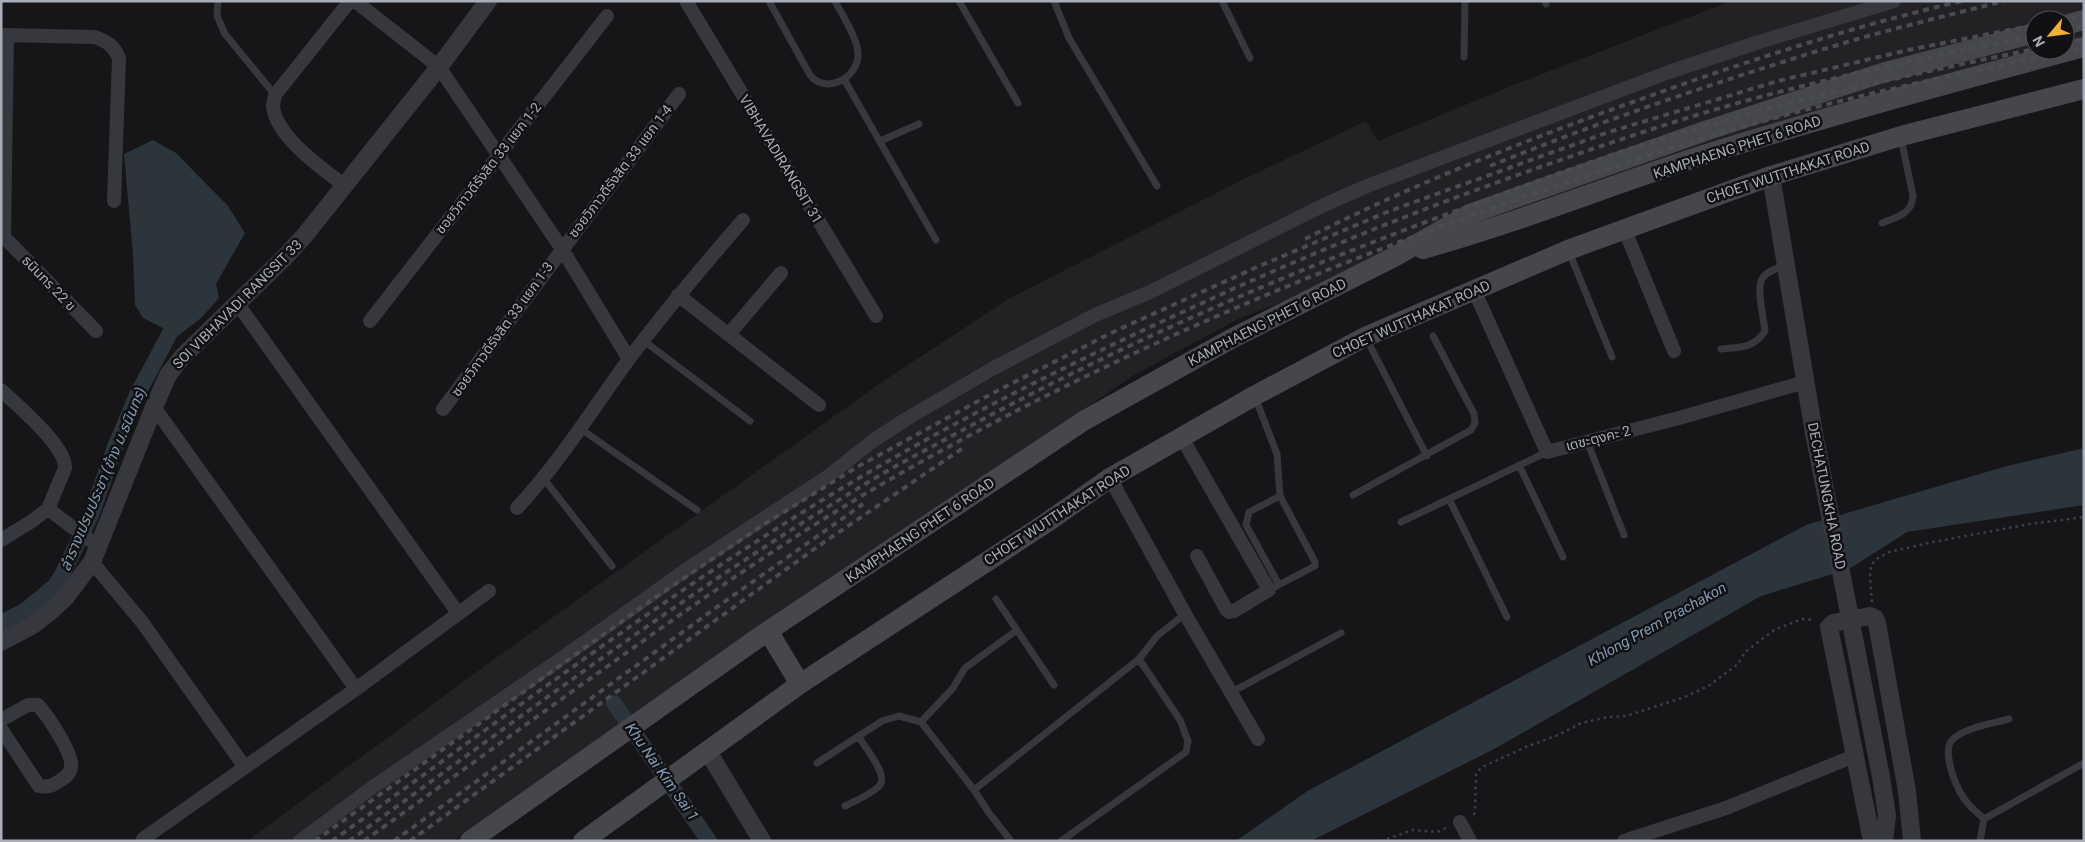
<svg xmlns="http://www.w3.org/2000/svg" width="2085" height="842" viewBox="0 0 2085 842" font-family="Roboto,'Noto Sans Thai',sans-serif">
<style>
.built{fill:#222225;fill-rule:evenodd}
.water{fill:#2c353c}
.lines{fill:none;stroke-linecap:round;stroke-linejoin:round}
.canal{stroke:#2c353c;stroke-width:16}
.path{stroke:#3d3f44;stroke-width:2.5;stroke-dasharray:2.5 4;stroke-linecap:butt}
.service{stroke:#37383d;stroke-width:7}
.minor{stroke:#37383d;stroke-width:14}
.tertiary{stroke:#37383d;stroke-width:18}
.secondary{stroke:#45474d;stroke-width:20}
.rail{stroke:#4a4c52;stroke-width:4;stroke-dasharray:6 5;stroke-linecap:butt}
.tertiary-bridge{stroke:#37383d;stroke-width:18}
.labels{text-anchor:middle;stroke-width:5;stroke-linejoin:round;paint-order:stroke}
.street-label{font-size:14px;fill:#a8adb8;stroke:#111113}
.water-label{font-size:15px;font-style:italic;fill:#7f9bb3;stroke:#111113}
</style>
<rect width="100%" height="100%" fill="#161618"/>
<path class="built" d="M1731 1H2084V57L1508 215 1238 319 1134 375 453 841H247L497 657 882 382 1010 298 1244 179 1366 121 1378 141 1516 84ZM2035 20H2065V50H2035Z"/>
<path class="water" d="M153 140 176 153 228 206 245 233 216 284 219 298 201 318 178 336 143 318 135 305 133 254 124 154Z
M2084 448V505L1907 532 1849 569 1761 596 1496 748 1311 841H1236L1309 790 1806 525 2007 466Z"/>
<g class="lines">
<path class="canal" d="M1 623 26 610 55 586 62 575 91 515 115 447 137 395 180 314
M614 703 709 841"/>
<path class="path" d="M1872 602 1870 576 1871 565 1878 558 1889 552 1933 542 2030 524 2084 517
M1474 815 1475 810 1476 774 1482 767 1526 747 1558 735 1581 723 1608 717 1626 716 1685 697 1710 685 1738 664 1745 652 1774 630 1802 619 1814 620
M1381 841 1413 830 1437 832 1448 827"/>
<path class="service" d="M218 1 217 16 225 34 275 95
M769 1 810 75C826 95 857 78 858 56 859 40 842 15 835 1
M959 1 1018 103
M1054 1 1069 38 1157 186
M1222 1 1250 58
M1545 1 1546 4
M1464 57 1465 1
M844 79 936 240
M880 141 919 124
M1882 223C1897 217 1912 214 1913 196L1901 138
M1569 252 1612 357
M1366 338 1427 456
M644 341 750 421
M1721 349C1740 347 1753 349 1765 331 1764 319 1756 289 1762 279 1766 271 1778 268 1786 265
M1255 397 1277 454 1280 496 1315 562V566L1269 590
M581 429 697 510
M1587 441 1624 535
M1519 465 1563 557
M544 479 612 566
M1353 495 1471 430 1475 423 1474 414 1433 336
M1449 499 1507 617
M1401 522 1547 452
M1279 585 1246 525 1249 512 1280 496
M996 599 1054 685
M1232 692 1341 633
M921 722 974 790 1139 659 1157 636 1185 614
M817 763 882 721 899 716 921 722 953 688 965 668 1017 630
M974 790 989 813 1011 841
M845 806C855 801 872 794 880 785 888 774 864 746 858 736
M1984 819C1977 812 1968 806 1963 797 1955 785 1942 751 1952 740 1963 728 1994 723 2009 719
M1061 841 1186 752 1188 741 1180 720 1139 659
M1980 841 1984 819 2084 763"/>
<path class="minor" d="M355 1 439 67 562 249 629 359
M686 1 876 316
M1 35 95 37C108 42 113 45 119 58L114 201
M345 186C324 170 275 136 273 106 273 103 275 98 275 95L350 1
M1624 228 1674 351
M1 237H4L96 331
M4 237 7 35
M1474 290 1547 452 1679 418 1805 382
M678 295 819 405
M237 303 458 613
M370 321 607 16
M729 334 781 273
M1 390C18 406 66 446 65 468L48 509 32 521 1 540
M154 407 356 689
M443 409 679 94
M1182 438 1269 590 1234 611 1229 612 1226 609 1197 556
M1110 478 1185 614 1258 739
M517 508C560 462 592 410 629 359 665 311 704 265 743 220
M48 509 99 547
M92 562 142 622 244 766
M1 720 28 705H38C47 715 74 754 71 768 70 774 66 777 61 780 53 785 49 788 39 786L1 729
M1460 822 1470 841
M143 839 356 689 489 591
M300 841 370 789 555 663 693 565 827 477 874 440 908 418 992 369 1095 315 1150 292 1324 205 1367 186 1669 72 1759 42 1894 1
M1624 841 1726 808 1854 756"/>
<path class="tertiary" d="M1771 176 1814 433
M1 642 33 625 51 611 65 598 92 562 154 407 168 375 183 356 285 257 305 235 439 67 488 1
M707 750 762 841
M1881 777 1887 815 1884 841
M1872 841 1829 627 1833 623 1870 616 1875 618 1877 623 1907 791 1912 841"/>
<path class="secondary" d="M2065 25 2084 20
M1423 249C1521 222 1615 183 1713 152 1836 114 1960 80 2084 47
M768 631 800 684
M470 841 768 631 1085 420 1231 339 1394 257 1470 214 1705 131 1882 73 2035 33
M583 841 800 684 1046 523 1110 478 1254 396 1365 337 1568 250 1771 176 1901 136 2084 89"/>
<path class="rail" d="M2061 20 2084 16
M2065 30 2084 26
M2065 43 2084 39
M1490 166C1609 118 1731 77 1854 40 1903 26 1954 14 2004 1
M1305 239C1411 185 1521 142 1633 102 1741 63 1850 27 1962 1
M315 841 656 597 763 525 857 467 995 392 1111 333 1257 267 1392 210 1609 132 1778 81 1908 50 2035 25
M332 841C505 717 676 586 859 478 969 413 1084 357 1200 304 1313 252 1428 206 1546 165 1624 138 1703 111 1783 91 1866 70 1950 52 2035 36
M349 841C517 720 684 593 862 486 894 466 928 449 961 431 1119 345 1284 274 1453 212 1533 183 1613 152 1695 129 1807 97 1921 72 2035 49
M364 841C440 787 515 732 591 678 682 613 773 548 870 491 1081 368 1305 272 1536 193 1621 164 1706 136 1793 113 1889 88 1986 68 2084 48
M394 841 724 602 863 504
M410 841 817 547 966 446"/>
<path class="tertiary-bridge" d="M1814 433 1881 777"/>
</g>
<g class="labels">
<g class="street-label">
<text transform="translate(1737 147) rotate(-18)" y="5">KAMPHAENG PHET 6 ROAD</text>
<text transform="translate(781 159) rotate(59)" y="5">VIBHAVADIRANGSIT 31</text>
<text transform="translate(488 168) rotate(-52)" y="5">ซอยวิภาวดีรังสิต 33 แยก 1-2</text>
<text transform="translate(620 171) rotate(-53)" y="5">ซอยวิภาวดีรังสิต 33 แยก 1-4</text>
<text transform="translate(1788 172) rotate(-18)" y="5">CHOET WUTTHAKAT ROAD</text>
<text transform="translate(49 283) rotate(46)" y="5">ธนินทร 22 ข</text>
<text transform="translate(237 304) rotate(-45)" y="5">SOI VIBHAVADI RANGSIT 33</text>
<text transform="translate(1411 319) rotate(-24)" y="5">CHOET WUTTHAKAT ROAD</text>
<text transform="translate(1267 322) rotate(-27)" y="5">KAMPHAENG PHET 6 ROAD</text>
<text transform="translate(502 329) rotate(-54)" y="5">ซอยวิภาวดีรังสิต 33 แยก 1-3</text>
<text transform="translate(1598 438) rotate(-14)" y="5">เดชะตุงคะ 2</text>
<text transform="translate(1827 496) rotate(79)" y="5">DECHATUNGKHA ROAD</text>
<text transform="translate(1057 515) rotate(-33)" y="5">CHOET WUTTHAKAT ROAD</text>
<text transform="translate(920 530) rotate(-34)" y="5">KAMPHAENG PHET 6 ROAD</text>
</g>
<g class="water-label">
<text transform="translate(103 479) rotate(-67)" y="5">ลำรางเปรมประชา (ข้าง ม.ธนินทร)</text>
<text transform="translate(1657 624) rotate(-29)" y="5">Khlong Prem Prachakon</text>
<text transform="translate(662 772) rotate(55)" y="5">Khu Nai Kim Sai 1</text>
</g>
</g>
<rect width="2085" height="842" fill="none" stroke="#a8adb8" stroke-width="5"/>
<g transform="translate(2050 35) rotate(241)"><circle r="24" fill="#111113" stroke="#4d4f55"/>
<path d="M0-4L9 19L0 12L-9 19Z" fill="#f2b134"/>
<text y="-8" font-size="14" font-weight="bold" text-anchor="middle" fill="#a8adb8">N</text>
</g>
</svg>
